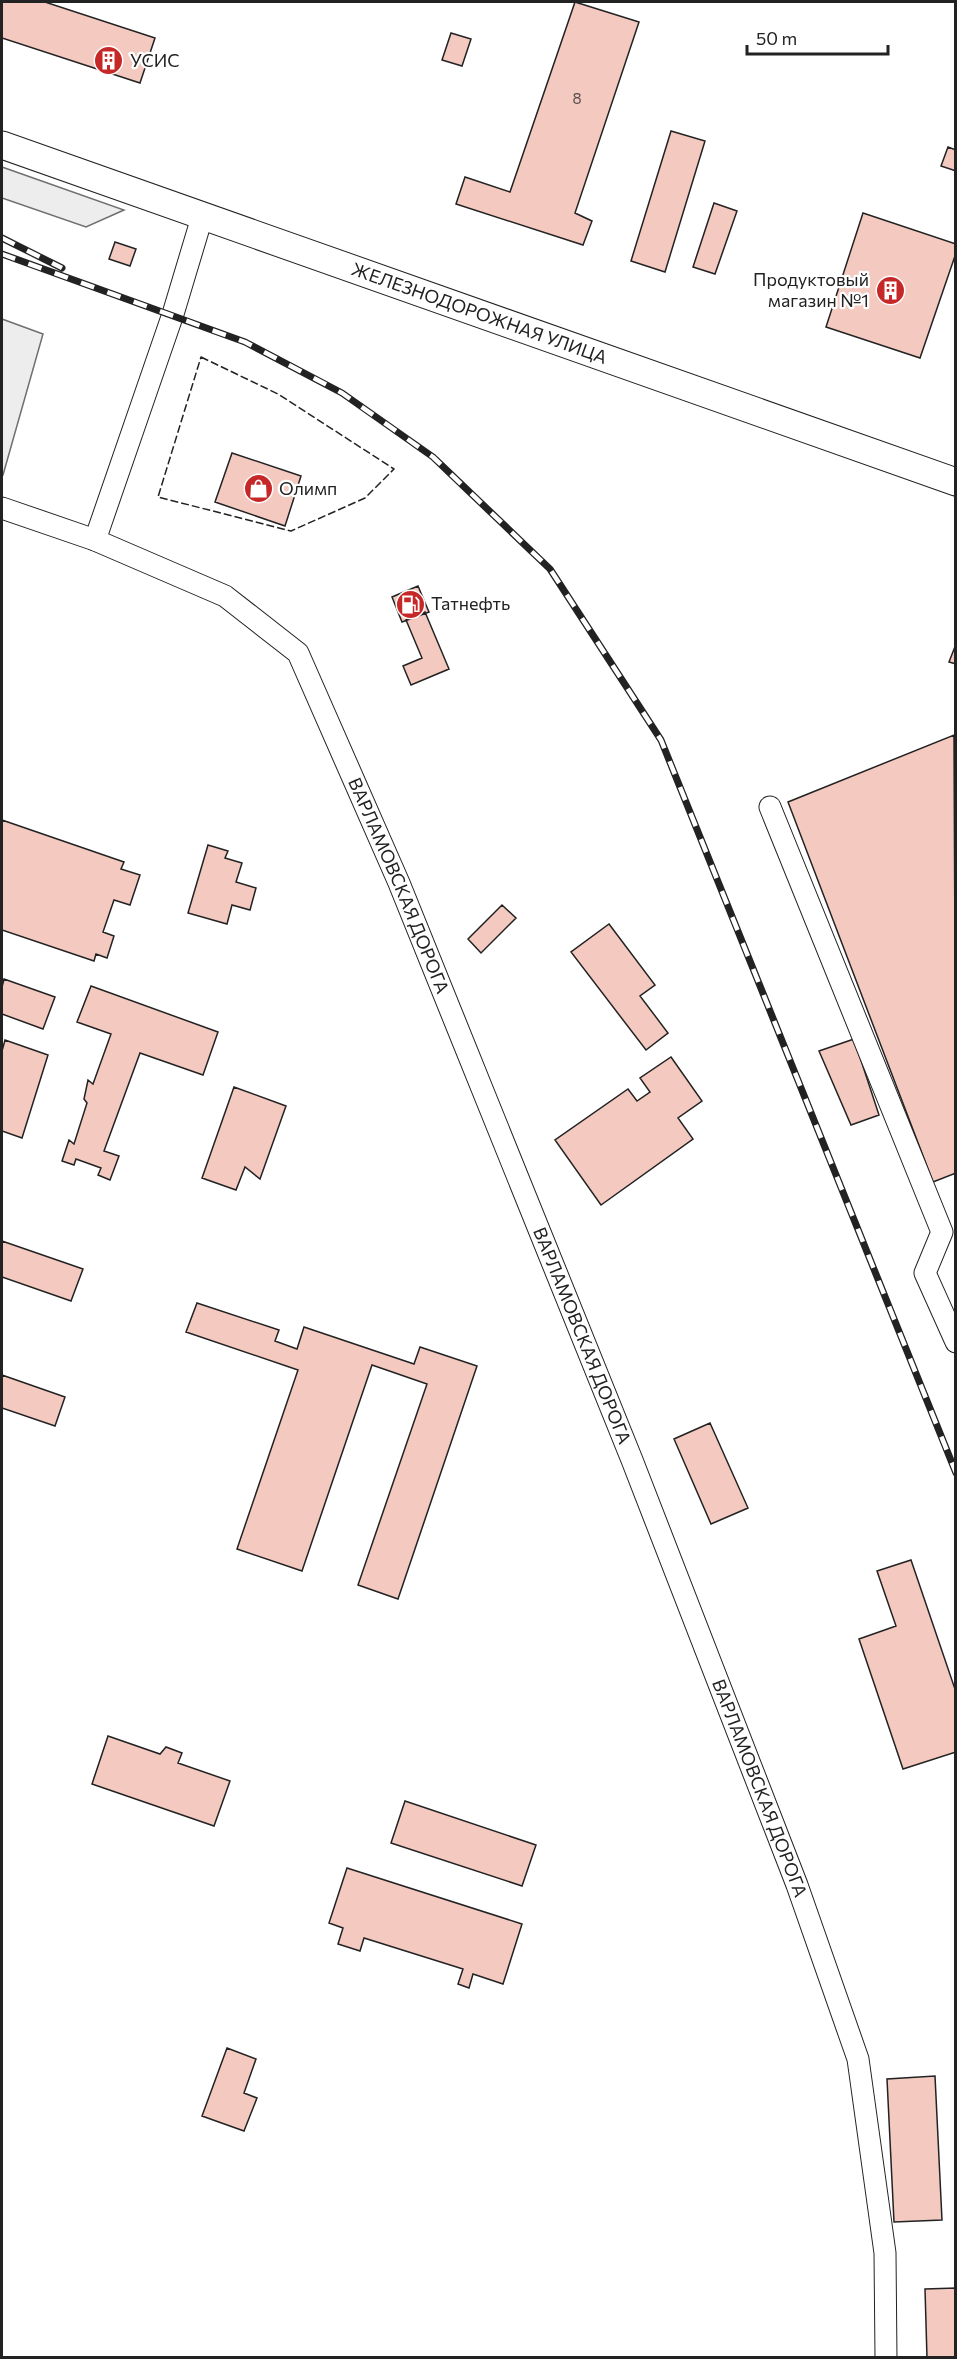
<svg xmlns="http://www.w3.org/2000/svg" width="957" height="2359" viewBox="0 0 957 2359" font-family="Commissioner,sans-serif">
<style>
.parking{fill:#ededed;stroke:#6f6f6f;stroke-width:1.5}
.building{fill:#f3c9c0;stroke:#222;stroke-width:1.5}
.lines{fill:none;stroke-linecap:round;stroke-linejoin:round}
.minor-casing{stroke:#222;stroke-width:23}
.major-casing{stroke:#222;stroke-width:29}
.minor{stroke:#fff;stroke-width:21}
.major{stroke:#fff;stroke-width:27}
.rail-casing{stroke:#222;stroke-width:7}
.rail{stroke:#fff;stroke-width:4.5;stroke-dasharray:14;stroke-linecap:butt}
.fence{stroke:#222;stroke-width:1.5;stroke-dasharray:8 3;stroke-linecap:butt}
.labels{text-anchor:middle;stroke-width:4.5;stroke-linejoin:round;paint-order:stroke}
.number-label{font-size:15px;fill:#564c4a}
.poi-label{font-size:18px;fill:#222;stroke:#fff;text-anchor:start}
.street-label{font-size:18px;fill:#222;stroke:#fff}
</style>
<rect width="100%" height="100%" fill="#fff"/>
<path class="parking" d="M2 167 124 210 86 227 2 198Z
M2 319 43 334 3 475H2Z"/>
<path class="building" d="M2 2H45L155 38 140 83 2 38Z
M575 2 639 22 575 213 592 221 583 245 456 204 465 177 510 192Z
M451 33 471 39 462 66 442 60Z
M671 131 705 141 665 272 631 261Z
M948 147 956 150V171L941 166Z
M714 203 737 211 715 274 693 267Z
M863 213 956 244V253L920 358 826 327Z
M115 242 136 249 130 266 109 259Z
M232 453 301 476 285 526 215 502Z
M418 586 429 612 402 622 392 597Z
M425 612 449 669 411 685 403 666 422 658 406 620Z
M956 644V664L949 662Z
M954 735 956 1173 933 1182 788 802Z
M2 820 124 862 121 869 140 875 130 905 114 900 103 932 114 936 107 958 96 954 94 961 2 930Z
M208 845 228 851 225 858 242 863 236 882 256 888 250 910 232 905 227 924 188 913Z
M502 905 516 918 481 953 468 939Z
M609 924 655 985 640 996 668 1033 646 1050 571 952Z
M4 979 55 997 43 1029 2 1014V987Z
M91 986 218 1032 203 1075 140 1053 104 1151 119 1156 110 1180 98 1175 101 1168 76 1159 74 1165 62 1161 69 1140 74 1144 87 1103 84 1099 88 1080 93 1084 111 1034 77 1022Z
M854 1039 879 1115 851 1125 819 1051Z
M5 1040 48 1055 22 1138 2 1131V1051Z
M671 1057 702 1101 678 1118 693 1139 601 1205 555 1140 628 1089 637 1101 650 1092 640 1078Z
M234 1087 286 1106 260 1179 245 1167 236 1190 202 1178Z
M2 1241 83 1269 71 1301 2 1277Z
M197 1303 279 1330 275 1341 297 1349 304 1327 414 1364 420 1347 477 1366 398 1599 358 1585 427 1384 372 1365 302 1571 237 1549 298 1370 186 1332Z
M2 1375 65 1397 55 1426 2 1408Z
M710 1423 748 1508 711 1524 674 1439Z
M911 1560 956 1692V1752L903 1769 859 1639 896 1626 877 1571Z
M108 1736 160 1754 166 1747 182 1753 178 1763 230 1781 214 1826 92 1784Z
M405 1801 536 1845 522 1886 391 1843Z
M347 1868 522 1924 503 1984 473 1974 469 1988 458 1984 463 1969 364 1938 360 1951 338 1944 343 1928 329 1923Z
M227 2048 256 2059 244 2093 257 2098 244 2131 202 2116Z
M935 2076 942 2220 894 2222 887 2079Z
M956 2288V2358H927L925 2289Z"/>
<g class="lines">
<defs>
<g id="minor">
<path id="s1" d="M2 508 95 540 225 596 298 653 399 883 632 1460 797 1885 858 2059 885 2253 886 2358"/>
<path d="M95 540 173 314 203 214"/>
<path d="M770 807 942 1232 925 1273 956 1342"/>
</g>
<g id="major">
<path id="s2" d="M2 145 956 482"/>
</g>
</defs>
<use href="#minor" class="minor-casing"/>
<use href="#major" class="major-casing"/>
<use href="#minor" class="minor"/>
<use href="#major" class="major"/>
<defs>
<path id="rail" d="M2 238 62 268
M2 254 245 342 342 393 433 457 550 569 661 740 956 1473"/>
</defs>
<use href="#rail" class="rail-casing"/>
<use href="#rail" class="rail"/>
<path class="fence" d="M201 357 278 394 394 469 365 498 291 531 158 497Z"/>
</g>
<defs>
<symbol id="building-disc" viewBox="-11 -11 22 22"><circle r="9.5" fill="#c62828" stroke="#fff"/><path d="M-4-6H4V6H1V3H-1V6H-4ZM-2.5-4.3h1.7v1.8h-1.7ZM.8-4.3h1.7v1.8H.8ZM-2.5-1h1.7V.8h-1.7ZM.8-1h1.7V.8H.8Z" fill="#fff"/></symbol>
<symbol id="shop-disc" viewBox="-11 -11 22 22"><circle r="9.5" fill="#c62828" stroke="#fff"/><path d="M-5-2.5h2.3a2.7 3.5 0 0 1 5.4 0H5L5.5 6h-11ZM-1.5-2.5h3a1.5 2.3 0 0 0-3 0Z" fill="#fff"/></symbol>
<symbol id="fuel-disc" viewBox="-11 -11 22 22"><circle r="9.5" fill="#c62828" stroke="#fff"/><path d="M-5.5-6h7V0h2V4h1.3V-2.5L3-4.5l.8-.8L6-3V5H2.5V1h-1V6h-7ZM-4.2-4.7v3.2H.2V-4.7Z" fill="#fff"/></symbol>
</defs>
<g fill-rule="evenodd">
<use href="#building-disc" x="92" y="44" width="33" height="33"/>
<use href="#building-disc" x="874" y="274" width="33" height="33"/>
<use href="#shop-disc" x="242" y="472" width="33" height="33"/>
<use href="#fuel-disc" x="394" y="588" width="33" height="33"/>
</g>
<g class="labels">
<g class="number-label">
<text x="577" y="104">8</text>
</g>
<g class="poi-label">
<text x="130" y="67">УСИС</text>
<text x="869" y="286" text-anchor="end">Продуктовый<tspan x="869" dy="21">магазин №1</tspan></text>
<text x="279" y="495">Олимп</text>
<text x="431" y="610">Татнефть</text>
</g>
<g class="street-label">
<text dy="6" stroke="none"><textPath href="#s2" startOffset="506">ЖЕЛЕЗНОДОРОЖНАЯ УЛИЦА</textPath></text>
<text dy="6" stroke="none"><textPath href="#s1" startOffset="586">ВАРЛАМОВСКАЯ ДОРОГА</textPath></text>
<text dy="6" stroke="none"><textPath href="#s1" startOffset="1072">ВАРЛАМОВСКАЯ ДОРОГА</textPath></text>
<text dy="6" stroke="none"><textPath href="#s1" startOffset="1558">ВАРЛАМОВСКАЯ ДОРОГА</textPath></text>
</g>
</g>
<rect width="957" height="2359" fill="none" stroke="#222222" stroke-width="6"/>
<path d="M747 45v9h141v-9" fill="none" stroke="#222222" stroke-width="3"/>
<text x="756" y="45" font-size="18" fill="#222222" stroke="#ffffff" stroke-width="4.5" paint-order="stroke">50 m</text>
</svg>
